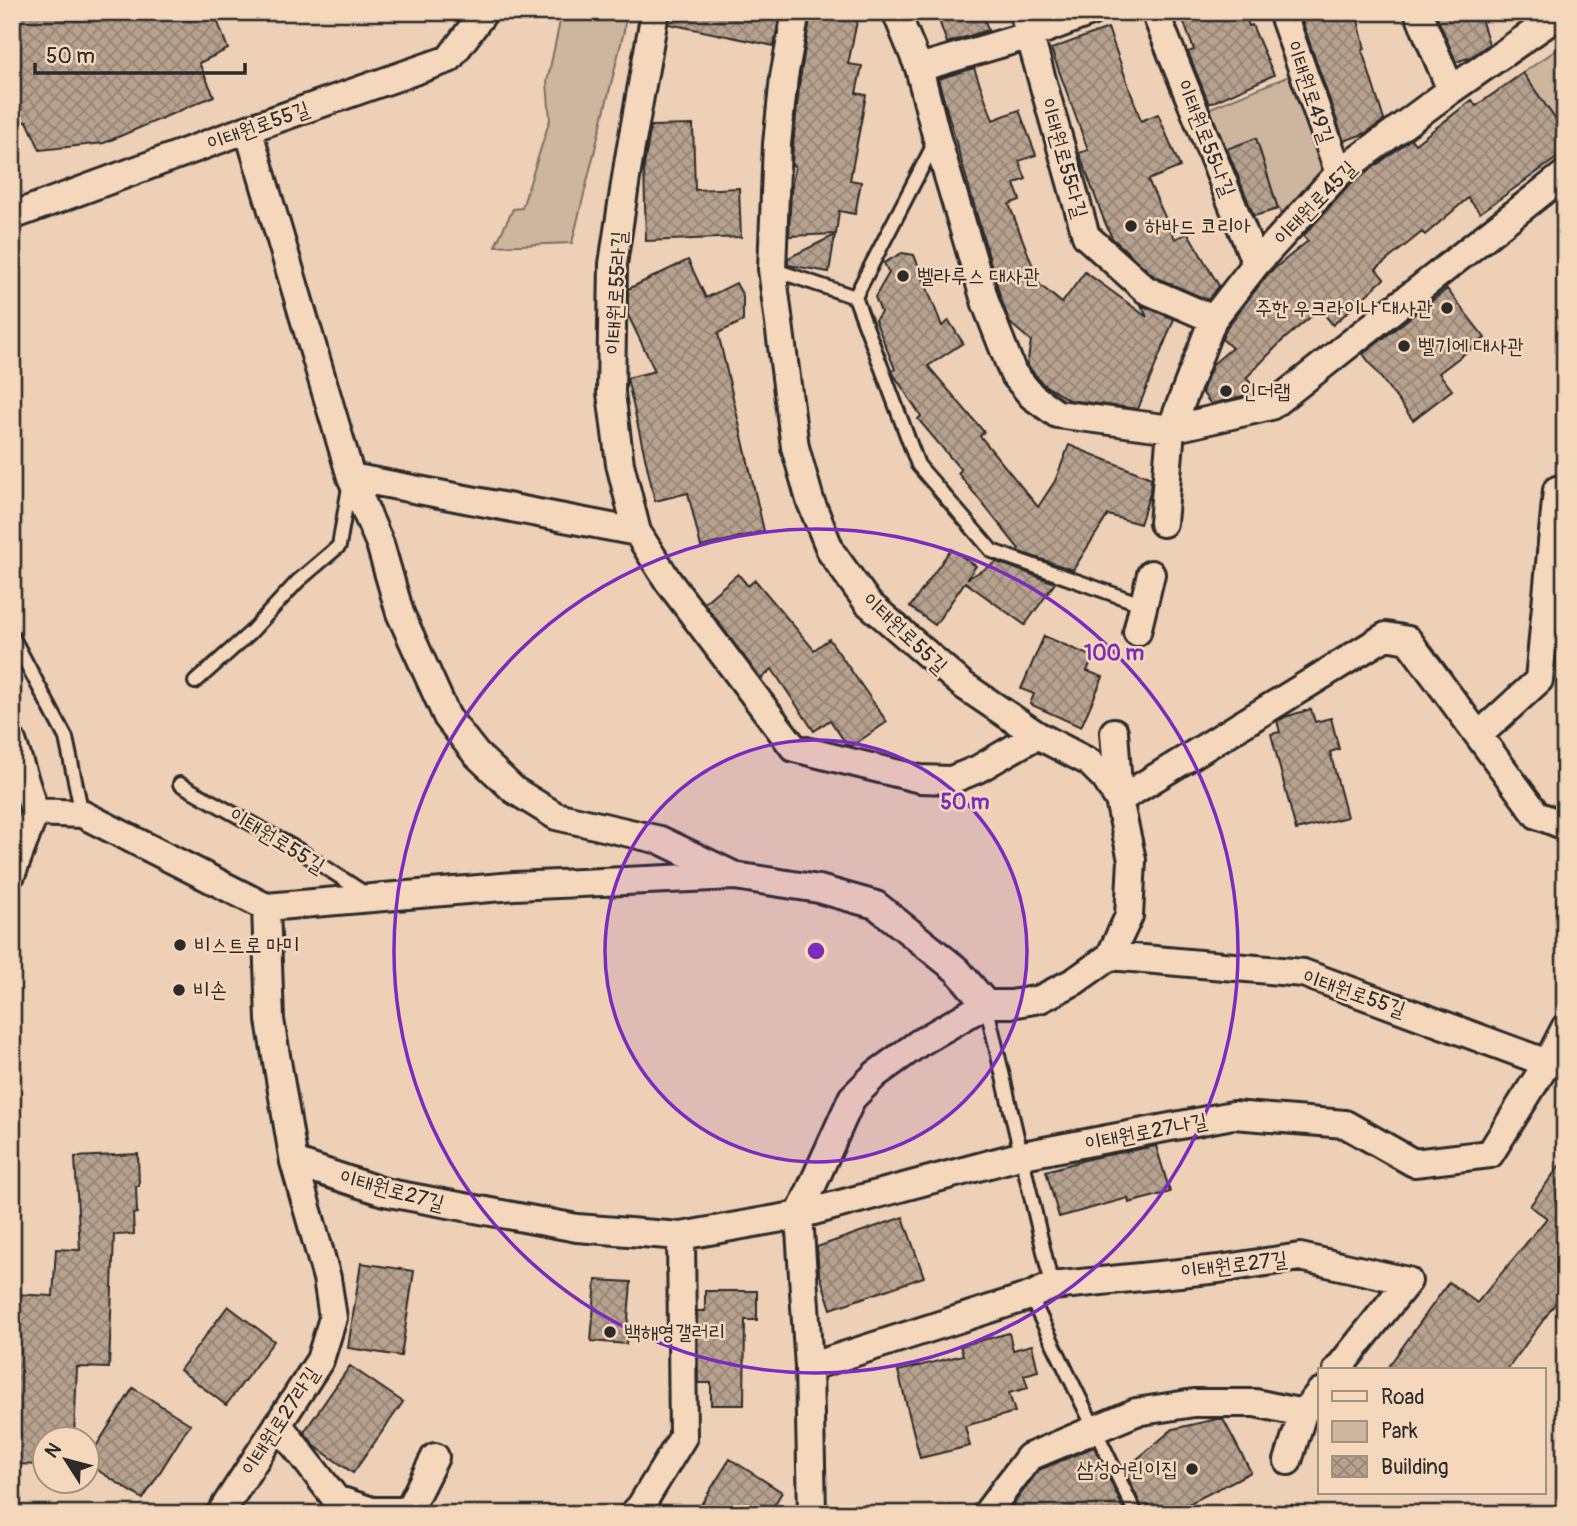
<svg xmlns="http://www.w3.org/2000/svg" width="1577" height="1526" viewBox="0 0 1577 1526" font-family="Pangolin,'Poor Story',sans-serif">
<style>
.green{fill:#cdb59e;stroke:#7c7064;stroke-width:2}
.building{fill:url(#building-cross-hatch);stroke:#2b2b2b;stroke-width:2}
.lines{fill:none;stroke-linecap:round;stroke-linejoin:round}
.service-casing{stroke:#2b2b2b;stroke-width:18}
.minor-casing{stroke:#2b2b2b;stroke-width:32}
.service{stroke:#f5d7bb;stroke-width:12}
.minor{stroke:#f5d7bb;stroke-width:26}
.ring{fill:none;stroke:#7b2cbf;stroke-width:3.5}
.poi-dot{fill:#2b2b2b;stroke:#f5d7bb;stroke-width:2.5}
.labels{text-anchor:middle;stroke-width:5;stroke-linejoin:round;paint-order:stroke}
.street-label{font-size:21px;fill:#2b2b2b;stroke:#f5d7bb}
.poi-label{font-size:21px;fill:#2b2b2b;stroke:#f5d7bb;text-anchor:start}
.centre{fill:#7b2cbf;stroke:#f5d7bb;stroke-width:3.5}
.ring-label{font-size:21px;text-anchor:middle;font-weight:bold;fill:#7b2cbf;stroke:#f5d7bb;stroke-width:5;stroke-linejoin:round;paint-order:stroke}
</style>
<defs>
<pattern id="building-cross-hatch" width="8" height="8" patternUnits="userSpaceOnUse" patternTransform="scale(1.75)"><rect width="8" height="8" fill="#b7a28f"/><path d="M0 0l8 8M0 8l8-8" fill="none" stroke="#958475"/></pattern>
</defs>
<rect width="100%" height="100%" fill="#edd0b5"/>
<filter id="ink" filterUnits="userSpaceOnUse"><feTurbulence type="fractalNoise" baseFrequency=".0143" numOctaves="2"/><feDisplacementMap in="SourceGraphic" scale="14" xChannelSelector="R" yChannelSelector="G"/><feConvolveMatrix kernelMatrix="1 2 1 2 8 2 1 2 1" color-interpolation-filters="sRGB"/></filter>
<g filter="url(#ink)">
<path class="green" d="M562 12H626L624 31 572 243 495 246 513 209 522 208 550 119 547 82Z
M1565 44V133L1523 73Z
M1289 76 1324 174 1283 215 1277 205 1256 138 1218 153 1203 111Z"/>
<path class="building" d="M12 12H214L228 49 199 63 214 96 104 143 40 150 27 121 12 126Z
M670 12H780L774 46 669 24Z
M811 12H859L848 64 862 66 856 93 866 95 850 180 861 182 855 214 839 211 836 234 789 236 791 192 795 166 792 165 793 145 800 79Z
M936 12H982L988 30 947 43Z
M1180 12H1244L1249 26 1252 25 1274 75 1209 104 1188 52 1194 50Z
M1299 12H1356L1365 49 1362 50 1384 120 1366 133 1344 141Z
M1435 12H1479L1489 44 1471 57 1456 62Z
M1108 28 1141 121 1158 114 1180 167 1148 180 1175 239 1188 233 1219 286 1208 300 1155 277 1112 238 1104 220 1079 153 1088 150 1051 49Z
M974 68 993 120 1019 110 1036 155 1019 161 1026 179 1014 184 1020 200 1009 204 1040 285 1062 303 1085 272 1147 317 1141 305 1174 319 1138 409 1069 400 1043 384 1027 365 1031 341 1010 323 1001 299 938 79Z
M1523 73 1565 133V152L1480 213 1468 198 1425 235 1422 232 1376 269 1384 279 1333 325 1320 309 1282 341 1246 378 1257 390 1251 394 1211 404 1202 392 1213 364 1232 348 1222 339 1227 327 1269 273 1308 241 1303 236 1350 185 1411 139 1415 144 1472 100 1476 106Z
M693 125 695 190 739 188 741 237 646 241 644 166 651 126Z
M1256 138 1278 209 1254 216 1227 149Z
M835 235 829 272 788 265V258Z
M902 253 914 255 942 326 949 321 963 343 928 366 984 432 980 436 1038 507 1055 481 1069 445 1151 478 1150 493 1140 524 1108 515 1073 570 1017 551 1019 549 958 473 961 470 918 419 921 416 894 375 892 371 895 369 875 320 881 312 875 297 889 273 884 263Z
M688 260 706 298 736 283 743 296V321L718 333 764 531 701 547 688 493 655 501 627 378 655 371 628 315V289Z
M1447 289 1485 338 1439 373 1452 390 1413 420 1363 354Z
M951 549 976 566 967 579 997 562 1055 583 1025 625 965 582 935 625 910 607Z
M738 574 748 586 755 580 814 650 829 639 887 722 852 746 847 745 830 720 814 731 772 669 761 679 704 603Z
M1044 636 1093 657 1087 671 1103 677 1081 727 1030 704 1034 694 1021 689Z
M1311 709 1315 722 1331 718 1339 749 1330 752 1347 817 1296 830 1271 734 1280 732 1277 721 1285 717Z
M1156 1146 1170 1192 1129 1203 1128 1198 1059 1217 1046 1171 1092 1158Z
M138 1154 139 1186H136L137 1213 133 1214 134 1234 114 1235 109 1368 77 1367 74 1438H46V1465L12 1464V1294L53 1296 56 1249 80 1250 75 1157Z
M1565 1158V1290L1507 1370H1386L1449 1282 1477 1303 1547 1218 1530 1206Z
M903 1217 924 1277 831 1309 819 1272 817 1247Z
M361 1263 414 1271 401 1356 348 1348Z
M596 1280 631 1282 626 1344 591 1341Z
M705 1291H757V1320H745L744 1405H711V1383H698L697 1311H705Z
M228 1306 274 1341 226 1405 180 1370Z
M1009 1333 1013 1350 1032 1345 1038 1371 1024 1375 1028 1388 1009 1393 1015 1412 965 1426 970 1446 920 1458 898 1371 963 1355 960 1346Z
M350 1366 403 1402 353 1473 316 1447 304 1432Z
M133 1388 190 1424 143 1499 88 1464V1459Z
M1217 1419H1223L1251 1472 1169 1514H1145L1124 1470 1173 1429Z
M1094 1447 1126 1514H1006L1039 1470Z
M730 1459 782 1492 769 1514H695Z"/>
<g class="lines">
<defs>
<path id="service" d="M772 269 855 297 918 465 992 551 1144 605
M855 297 935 142
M12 636 66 738 82 814
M195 682 250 633 298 581 339 546 349 487
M180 784 297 849 366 894
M986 1004 1052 1286
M1030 1296 1136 1514"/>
<path id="minor" d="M655 12 629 158 613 264 611 393 620 464 637 532 668 581 794 748 920 779 951 780 978 769 1037 735
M796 12 784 77 777 144 772 269 795 447 810 500 831 552 868 603 963 685 1037 735 1089 762 1105 778 1119 800 1132 860 1129 916 1110 956
M896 12 919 68 937 139 986 304 1013 373 1032 396 1057 414 1171 429 1271 406 1565 174
M1023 12 1086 236 1146 290 1213 319
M1155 12 1256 264
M1282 12 1339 173
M1418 12 1451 90
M919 68 1030 35 1091 12
M248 129 351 477 380 544 400 613 447 717 476 754 514 790 556 816 660 840 735 876
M12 216 248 129 449 59 484 12
M351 477 637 532
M1163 523 1171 429 1213 319 1256 264 1339 173 1451 90 1563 12
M1137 632 1151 574
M1114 732 1119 798
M1479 735 1539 680 1557 490 1565 487
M12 741 35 812 12 873
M1119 800 1386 636 1408 640 1537 815 1565 826
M35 812 82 814 266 907 270 1020 294 1162 384 1192 577 1228 681 1236 799 1215 809 1367 812 1514
M266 907 514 886 735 876 819 889 876 905 957 970 986 1004
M799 1215 852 1098 876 1074 919 1043 986 1004H1011L1040 999 1075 981 1110 956 1303 973 1547 1063
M799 1215 1023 1155 1233 1115 1345 1124 1414 1163 1490 1154 1547 1063 1565 1028
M809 1367 1030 1296 1052 1286 1219 1269 1300 1257 1408 1281 1337 1370
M278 1424 336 1499 372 1511H408L435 1457
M1288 1461 1303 1413 1320 1392
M220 1514 320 1360 333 1318 327 1278 294 1162
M633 1514 640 1507 683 1437 681 1236
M986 1514 1029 1457 1136 1412 1194 1403H1255L1303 1413"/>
</defs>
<use href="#service" class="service-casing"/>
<use href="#minor" class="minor-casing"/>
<use href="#service" class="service"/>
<use href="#minor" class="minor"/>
</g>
</g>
<circle cx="816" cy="951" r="211" fill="#7b2cbf" fill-opacity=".12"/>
<g class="ring">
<circle cx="816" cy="951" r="211"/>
<circle cx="816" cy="951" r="422"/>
</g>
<g class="poi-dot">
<circle cx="1131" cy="226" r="7"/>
<circle cx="903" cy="276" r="7"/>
<circle cx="1447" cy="308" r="7"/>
<circle cx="1404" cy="346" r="7"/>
<circle cx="1226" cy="391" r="7"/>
<circle cx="180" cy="945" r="7"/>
<circle cx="179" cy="990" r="7"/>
<circle cx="610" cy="1332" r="7"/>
<circle cx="1192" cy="1469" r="7"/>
</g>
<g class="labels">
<g class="street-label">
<text transform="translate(1310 92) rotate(71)" y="7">이태원로49길</text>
<text transform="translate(258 126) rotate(-20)" y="7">이태원로55길</text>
<text transform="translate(1206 138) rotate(68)" y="7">이태원로55나길</text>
<text transform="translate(1064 158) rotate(74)" y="7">이태원로55다길</text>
<text transform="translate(1315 203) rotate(-46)" y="7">이태원로45길</text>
<text transform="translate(616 293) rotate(-87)" y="7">이태원로55라길</text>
<text transform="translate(905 633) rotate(43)" y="7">이태원로55길</text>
<text transform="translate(277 840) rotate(31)" y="7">이태원로55길</text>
<text transform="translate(1354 993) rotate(19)" y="7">이태원로55길</text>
<text transform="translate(1146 1132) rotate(-11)" y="7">이태원로27나길</text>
<text transform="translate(392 1190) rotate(15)" y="7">이태원로27길</text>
<text transform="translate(1234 1265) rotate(-7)" y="7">이태원로27길</text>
<text transform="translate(280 1421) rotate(-57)" y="7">이태원로27라길</text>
</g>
<g class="poi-label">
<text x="1145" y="233">하바드 코리아</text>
<text x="917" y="283">벨라루스 대사관</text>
<text x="1433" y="315" text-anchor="end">주한 우크라이나 대사관</text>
<text x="1418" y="353">벨기에 대사관</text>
<text x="1240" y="398">인더랩</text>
<text x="194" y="952">비스트로 마미</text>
<text x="193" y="997">비손</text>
<text x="624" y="1339">백해영갤러리</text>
<text x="1178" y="1476" text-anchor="end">삼성어린이집</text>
</g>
</g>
<circle cx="816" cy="951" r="10" class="centre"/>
<g class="ring-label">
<text x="1114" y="660">100 m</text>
<text x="965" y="809">50 m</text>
</g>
<rect width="1577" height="1526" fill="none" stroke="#f5d7bb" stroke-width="42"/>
<rect x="21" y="21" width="1535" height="1484" fill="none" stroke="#2b2b2b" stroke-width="2.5" filter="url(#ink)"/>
<rect x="1318" y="1368" width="228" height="126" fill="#f5d7bb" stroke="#a49281" stroke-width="2"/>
<rect x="1332" y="1391" width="35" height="10" fill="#f5d7bb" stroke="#a49281" stroke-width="2"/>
<text x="1381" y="1404" font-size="21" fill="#2b2b2b">Road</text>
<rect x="1332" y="1421" width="35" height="21" fill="#cdb59e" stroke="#a49281" stroke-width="2"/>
<text x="1381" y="1438" font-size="21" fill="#2b2b2b">Park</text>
<rect x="1332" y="1456" width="35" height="21" fill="url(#building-cross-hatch)" stroke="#a49281" stroke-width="2"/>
<text x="1381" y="1474" font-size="21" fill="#2b2b2b">Building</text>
<g transform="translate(66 1460) rotate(306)"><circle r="33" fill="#f5d7bb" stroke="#a49281" stroke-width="2"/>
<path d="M0-5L12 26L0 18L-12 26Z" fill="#2b2b2b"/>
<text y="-10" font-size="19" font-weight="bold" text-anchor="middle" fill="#2b2b2b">N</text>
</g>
<path d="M35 63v10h210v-10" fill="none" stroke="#2b2b2b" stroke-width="3.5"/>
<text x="46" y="63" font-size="21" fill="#2b2b2b" stroke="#f5d7bb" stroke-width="5" paint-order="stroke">50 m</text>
</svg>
